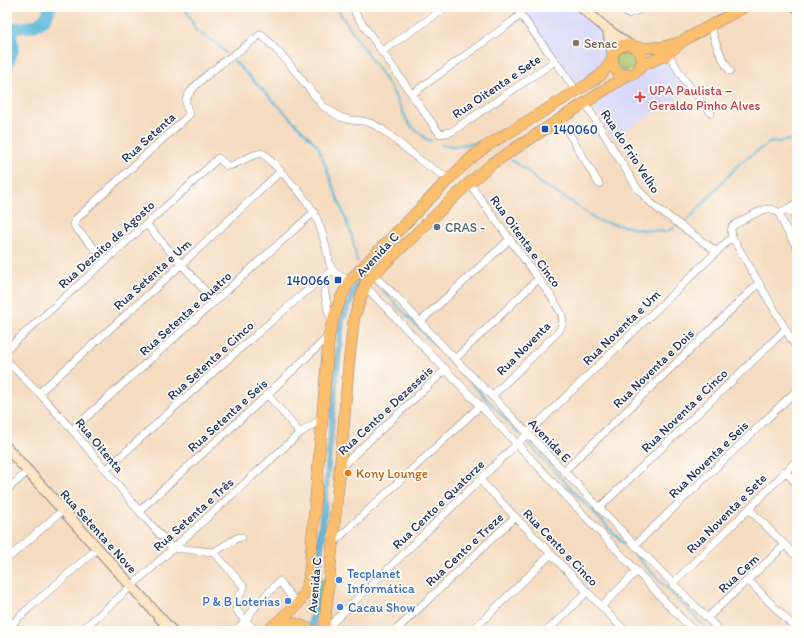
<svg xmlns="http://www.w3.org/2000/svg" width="804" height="638" viewBox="0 0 804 638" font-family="Itim,sans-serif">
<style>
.built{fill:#d8d7f8}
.green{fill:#acc267;stroke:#647862}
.water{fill:#5ebadc;stroke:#3c749d}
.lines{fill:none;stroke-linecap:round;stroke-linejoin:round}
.stream{stroke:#5ebadc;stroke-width:2}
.canal{stroke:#5ebadc;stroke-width:7}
.river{stroke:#5ebadc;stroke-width:12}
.street-casing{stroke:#88858e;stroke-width:8}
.secondary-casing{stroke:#88858e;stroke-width:12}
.primary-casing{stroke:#88858e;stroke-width:12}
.street{stroke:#fff;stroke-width:7}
.secondary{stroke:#fde5c5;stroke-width:10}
.primary{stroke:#fabe6d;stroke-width:11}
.education-dot{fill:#8d6e63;stroke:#fdfcf7;stroke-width:1.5}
.health-dot{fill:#e0444e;stroke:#fdfcf7;stroke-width:1.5}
.transit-dot{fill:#1a4fb4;stroke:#fdfcf7;stroke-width:1.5}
.service-dot{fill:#5c6f8a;stroke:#fdfcf7;stroke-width:1.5}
.food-dot{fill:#e8710a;stroke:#fdfcf7;stroke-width:1.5}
.shop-dot{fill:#3f7fe0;stroke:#fdfcf7;stroke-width:1.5}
.labels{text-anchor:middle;stroke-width:3.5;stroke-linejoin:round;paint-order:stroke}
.education-label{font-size:13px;fill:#785e54;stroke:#fdfcf7;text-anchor:start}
.street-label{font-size:13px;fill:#1b2f5e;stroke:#fdfcf7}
.health-label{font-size:13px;fill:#be3a42;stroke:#fdfcf7;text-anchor:start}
.transit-label{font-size:13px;fill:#164399;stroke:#fdfcf7;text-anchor:start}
.service-label{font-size:13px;fill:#4e5e75;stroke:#fdfcf7;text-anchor:start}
.food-label{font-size:13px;fill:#c56008;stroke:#fdfcf7;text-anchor:start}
.shop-label{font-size:13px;fill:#366cbe;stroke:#fdfcf7;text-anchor:start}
</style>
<rect width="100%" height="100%" fill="#fdfcf7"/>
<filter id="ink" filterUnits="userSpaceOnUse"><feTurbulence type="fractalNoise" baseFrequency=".025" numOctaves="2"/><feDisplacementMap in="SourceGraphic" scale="8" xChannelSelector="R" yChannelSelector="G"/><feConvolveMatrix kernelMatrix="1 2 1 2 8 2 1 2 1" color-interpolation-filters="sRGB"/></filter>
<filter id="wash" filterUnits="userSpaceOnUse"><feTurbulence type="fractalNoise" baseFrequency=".012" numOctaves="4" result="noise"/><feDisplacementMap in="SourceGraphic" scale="16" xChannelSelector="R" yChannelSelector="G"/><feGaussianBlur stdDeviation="0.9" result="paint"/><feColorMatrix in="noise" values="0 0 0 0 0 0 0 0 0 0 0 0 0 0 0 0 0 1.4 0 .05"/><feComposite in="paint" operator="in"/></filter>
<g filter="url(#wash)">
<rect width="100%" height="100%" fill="#f5dbbf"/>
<path class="built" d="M519 7H577L602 28 610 50 606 65 577 88Z
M668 58 689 90 613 139 591 104 645 71Z"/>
<path class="green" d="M615 60a11 11 0 1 1 22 0a11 11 0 1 1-22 0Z
M314 578 325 579 321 610 304 609 309 600Z"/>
<path class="water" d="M364 274 366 277 357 290 344 322 335 408 321 576 313 575 325 474 339 322 353 287Z
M311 609H317L315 627 308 626Z"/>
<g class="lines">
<path class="stream" d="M185 7 196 31 217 44 226 53
M337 7 341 15 392 90 409 124 426 139 431 141
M234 61 318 146 352 236 357 262
M442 145 455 146 481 142
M511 160 525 169 541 184 570 201 598 221 637 229 666 232 674 228
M685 222 689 219 740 163 769 143 797 139
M373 280 520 434
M527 442 599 518 704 626"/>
<path class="canal" d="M313 619 318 567"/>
<path class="river" d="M7 64C10 59 13 52 13 46 13 41 9 34 13 30 18 26 26 28 32 26 42 24 48 17 50 7"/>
</g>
</g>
<g filter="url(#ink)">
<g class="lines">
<defs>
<path id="street" d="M356 7 355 13 434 126 440 134 451 132 555 61
M515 7 555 61 577 92
M628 14 646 7
M710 25C715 42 720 57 730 71
M381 52 447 7
M668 53 683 78 711 113
M412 94 521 15
M585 103 637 188 648 200 658 209 717 252
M561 120 599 184
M469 183 551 296C555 304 566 316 562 325 562 326 559 330 559 331L492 396
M787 209 797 218
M779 213C776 211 774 209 770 209 762 208 743 220 736 224L732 227 731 230 732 237 759 283 797 349
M779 213 784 225 797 248
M779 213 787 209 797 203
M146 224 215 302
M105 260 75 227 74 223 76 219 190 114C187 109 184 103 187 97 194 84 214 69 226 60 238 52 249 43 261 34L286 60 323 106 340 117 350 120 363 121 373 124 383 130 421 161 449 179
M371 273 395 295 455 359 492 396 635 545 720 631
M322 278 328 310 332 323
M365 286 517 444 679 616 694 631
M420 322 510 239
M7 349 192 183 218 158 220 159 227 166H229C239 164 255 151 264 154 281 172 300 190 313 211 322 226 326 248 330 265 334 274 340 277 350 280
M455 359 538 279
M7 361 39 393 72 430 106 470 139 511 172 548 214 552 237 538 242 537
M39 393 182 264 280 172
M268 395 300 433
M72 430 314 212
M340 468 446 369
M106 470C180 402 254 334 332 270
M564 471 759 283
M785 471 797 484
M480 480 625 631
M7 490 28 471
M599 508 785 330
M749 509 797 557
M139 511 253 408 329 336
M332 544 480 406
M635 545 797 390
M214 552 244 587C242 593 237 598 236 604 234 613 251 626 257 631
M7 559 63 510
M748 580 797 630
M672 584 749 509 797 460
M602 606 637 571
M707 618 785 545
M7 629 29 608 98 548
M81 631C155 566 227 499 300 433L323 418
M160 631 166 625
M235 631 245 621 259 602 280 581 297 605
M324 631 527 434 732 237
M395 631 515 517
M472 631 551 554
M547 631 587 592"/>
<path id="secondary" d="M581 7 608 30 629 45
M796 7H797
M608 30 613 55
M7 448 172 631"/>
<path id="primary" d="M612 60a15 15 0 1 1 30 0a15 15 0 1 1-30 0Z
M634 47C649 49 663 48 678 43
M641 66 666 55 684 40 744 7
M278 622C292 622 300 624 312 631
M267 631 297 605 306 590 309 579 329 336C333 316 340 298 350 280L449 179 470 159 485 147 588 84 601 75 613 59
M324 631 340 468 349 361 354 318 365 286 366 282 373 275 469 183 493 163 629 74"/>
</defs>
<use href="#street" class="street-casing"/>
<use href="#secondary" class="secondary-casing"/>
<use href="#primary" class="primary-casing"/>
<use href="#street" class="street"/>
<use href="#secondary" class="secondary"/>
<use href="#primary" class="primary"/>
</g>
</g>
<circle class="education-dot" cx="576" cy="43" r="4"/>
<path class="health-dot" d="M638 91h4v4h4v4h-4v4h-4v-4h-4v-4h4z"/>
<g class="transit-dot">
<rect x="541" y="125" width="8" height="8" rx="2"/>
<rect x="334" y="276" width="8" height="8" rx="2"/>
</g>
<circle class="service-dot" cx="437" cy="227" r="4"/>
<circle class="food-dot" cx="348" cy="473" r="4"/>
<g class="shop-dot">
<circle cx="339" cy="580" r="4"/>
<circle cx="288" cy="601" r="4"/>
<circle cx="340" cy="607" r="4"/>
</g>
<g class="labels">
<g class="education-label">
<text x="584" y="48">Senac</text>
</g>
<g class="street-label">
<text transform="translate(496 86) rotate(-34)" y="5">Rua Oitenta e Sete</text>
<text transform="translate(148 137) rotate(-42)" y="5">Rua Setenta</text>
<text transform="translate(631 151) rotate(57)" y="5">Rua do Frio Velho</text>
<text transform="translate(526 241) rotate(54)" y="5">Rua Oitenta e Cinco</text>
<text transform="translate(106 244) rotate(-42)" y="5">Rua Dezoito de Agosto</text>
<text transform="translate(377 254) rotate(-47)" y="5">Avenida C</text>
<text transform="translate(152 274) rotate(-42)" y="5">Rua Setenta e Um</text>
<text transform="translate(185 313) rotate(-42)" y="5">Rua Setenta e Quatro</text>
<text transform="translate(621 327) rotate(-44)" y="5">Rua Noventa e Um</text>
<text transform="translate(523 348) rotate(-45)" y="5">Rua Noventa</text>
<text transform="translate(210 360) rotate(-42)" y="5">Rua Setenta e Cinco</text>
<text transform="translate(653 368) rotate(-44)" y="5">Rua Noventa e Dois</text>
<text transform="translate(385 410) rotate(-43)" y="5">Rua Cento e Dezesseis</text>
<text transform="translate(684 410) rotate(-44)" y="5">Rua Noventa e Cinco</text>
<text transform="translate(227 415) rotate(-42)" y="5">Rua Setenta e Seis</text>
<text transform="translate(550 440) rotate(46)" y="5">Avenida E</text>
<text transform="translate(100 445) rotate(50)" y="5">Rua Oitenta</text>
<text transform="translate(708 459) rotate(-44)" y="5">Rua Noventa e Seis</text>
<text transform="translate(438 504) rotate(-44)" y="5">Rua Cento e Quatorze</text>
<text transform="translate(726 513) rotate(-45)" y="5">Rua Noventa e Sete</text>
<text transform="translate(193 514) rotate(-42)" y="5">Rua Setenta e Três</text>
<text transform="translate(99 531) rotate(48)" y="5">Rua Setenta e Nove</text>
<text transform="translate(561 547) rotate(46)" y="5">Rua Cento e Cinco</text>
<text transform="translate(464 549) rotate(-43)" y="5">Rua Cento e Treze</text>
<text transform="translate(738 573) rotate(-43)" y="5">Rua Cem</text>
<text transform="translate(314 585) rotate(-85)" y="5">Avenida C</text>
</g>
<g class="health-label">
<text x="649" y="95">UPA Paulista –<tspan x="649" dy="15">Geraldo Pinho Alves</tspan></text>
</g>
<g class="transit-label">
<text x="553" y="134">140060</text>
<text x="330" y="285" text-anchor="end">140066</text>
</g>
<g class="service-label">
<text x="445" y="232">CRAS -</text>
</g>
<g class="food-label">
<text x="356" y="478">Kony Lounge</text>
</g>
<g class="shop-label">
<text x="347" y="578">Tecplanet<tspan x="347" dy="15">Informática</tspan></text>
<text x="280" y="606" text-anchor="end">P &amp; B Loterias</text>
<text x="348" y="612">Cacau Show</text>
</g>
</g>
<rect width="804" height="638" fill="none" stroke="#fdfcf7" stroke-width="24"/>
</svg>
